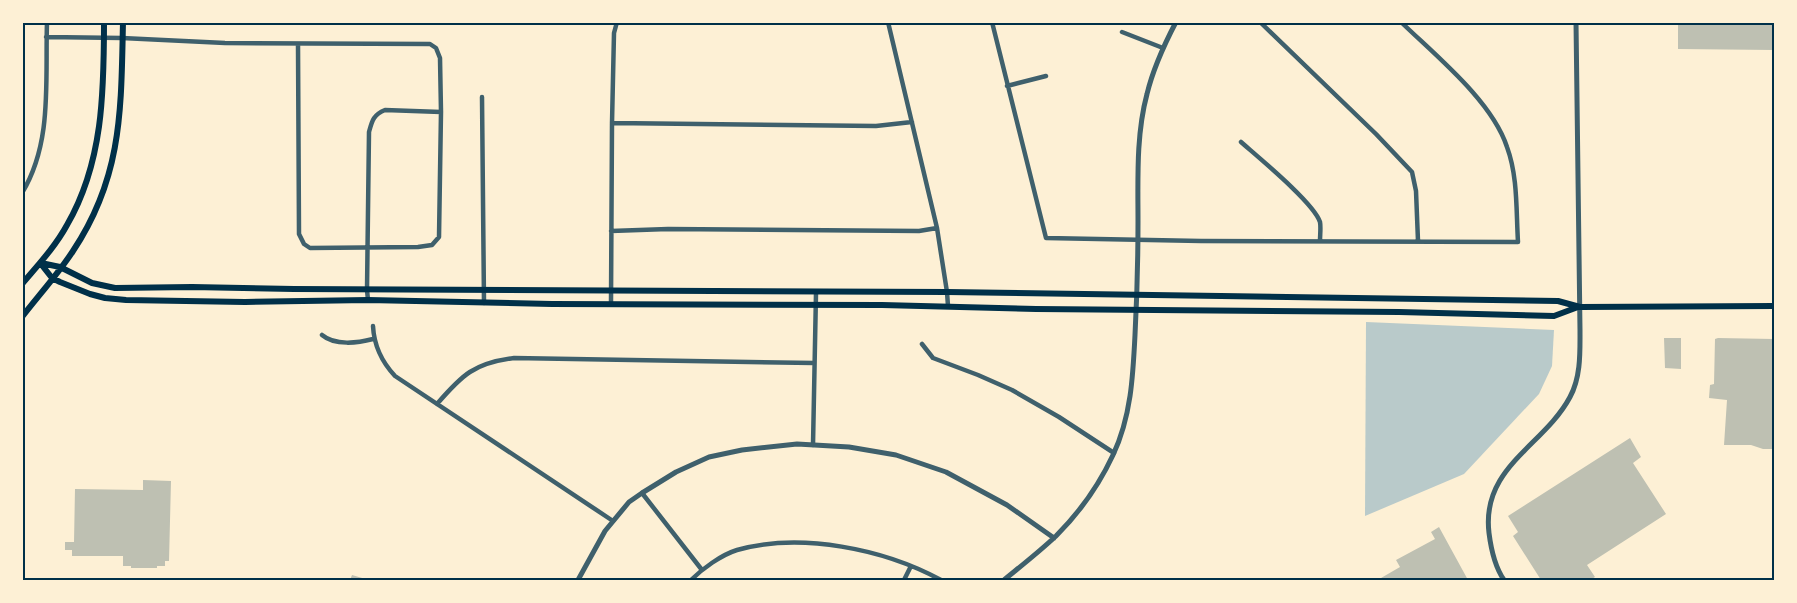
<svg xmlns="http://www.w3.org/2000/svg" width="1797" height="603" viewBox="0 0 1797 603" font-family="'Sofia Sans Condensed',sans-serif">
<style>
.green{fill:#b9caca}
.building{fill:#bec0b2}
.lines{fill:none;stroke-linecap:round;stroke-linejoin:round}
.minor{stroke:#3f606c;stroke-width:4.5}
.tertiary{stroke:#3f606c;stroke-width:5}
.secondary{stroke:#003049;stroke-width:6}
.neatline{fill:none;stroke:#003049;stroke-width:2}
</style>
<rect width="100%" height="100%" fill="#fdf0d5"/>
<path class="green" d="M1366 322 1554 330 1552 366 1539 394 1464 474 1365 516Z"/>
<path class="building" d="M1678 22H1773V50L1678 49Z
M1664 338H1681V369L1665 368Z
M1718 338 1774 339V449H1763L1751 445H1724L1727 400 1709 398 1710 385 1714 384 1715 339Z
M1630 438 1641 457 1633 463 1666 514 1587 565 1595 577 1590 580H1566L1565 579 1562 580H1541L1513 536 1518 532 1508 516Z
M143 480 171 481 169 561H165V566H157V568H131V566H123V556H72V550H65V542H74L75 489 143 490Z
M1439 527 1468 580H1383L1381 578 1400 567 1396 560 1435 539 1431 532Z
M352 575 369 580H350Z"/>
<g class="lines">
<path class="minor" d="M888 22 937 228 947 292 948 306
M992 22 1046 238 1201 241 1518 242C1516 210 1518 177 1507 147 1492 101 1436 56 1401 22
M1260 22 1376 134 1412 172 1416 191 1418 241
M1122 32 1163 48
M46 37 122 38 225 43 430 44 436 48 440 58 441 112 439 237 432 245 418 247 310 248 304 244 299 234 298 44
M1007 86 1046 76
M482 97 484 303
M612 123 876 126 912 122
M1241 142C1258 157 1314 203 1320 222 1321 227 1320 235 1320 241
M22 193C53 142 45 80 47 22
M611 231 668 229 919 231 937 228
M368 300 367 290 369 132C372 121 373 115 385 110L441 112
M611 303 612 123 614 33 617 22
M373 326C374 346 381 361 395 376L613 521
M322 335C335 346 358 343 373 339
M922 344 933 358 978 375 1012 390 1059 417 1114 453
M437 404C462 375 474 363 514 358L814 363
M813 445 816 293
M642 493 702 570
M691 580C702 569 721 555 737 550 801 532 884 549 941 580
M904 580 911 566"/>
<path class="tertiary" d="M578 580 605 531 629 502 642 493 676 472 709 457 742 450 797 444 849 447 896 455 946 472 1007 505 1054 538
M1004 580C1021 566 1039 552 1056 536 1079 513 1099 485 1113 455 1131 417 1133 376 1135 335 1137 297 1138 259 1138 221 1138 179 1136 135 1147 94 1153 69 1164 45 1176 22
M1504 580C1495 567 1491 549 1489 533 1481 467 1544 446 1570 397 1581 377 1580 352 1580 330L1576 22"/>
<path class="secondary" d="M41 263 60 267 92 283 115 288 192 287 294 289 947 292 1558 301 1580 307 1774 306
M41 264 52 278 60 282 90 294 105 298 126 300 245 302 368 300 552 304 882 305 1036 309 1399 312 1554 316 1578 307
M22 284C38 265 55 247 67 225 103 163 104 92 104 22
M22 317C39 295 58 274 73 251 123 176 121 108 123 22"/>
</g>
<rect width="1797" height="603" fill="none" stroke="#fdf0d5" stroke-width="48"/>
<rect x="24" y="24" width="1749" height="555" class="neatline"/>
</svg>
